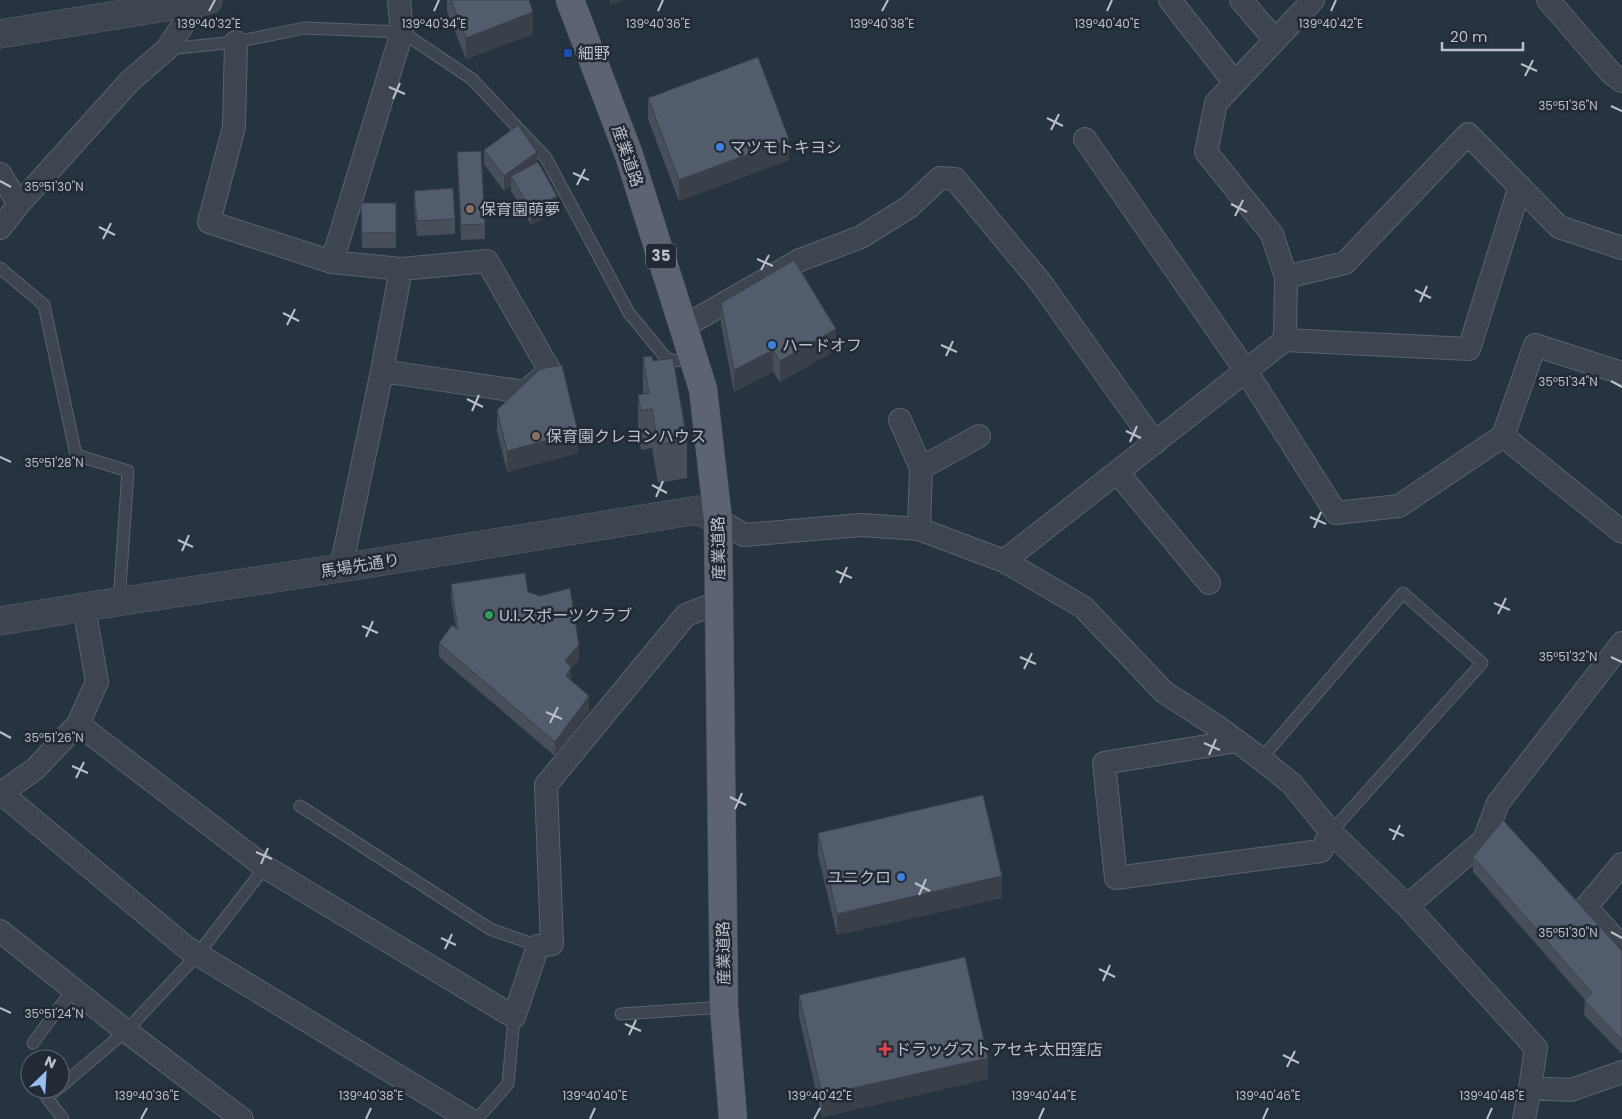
<svg xmlns="http://www.w3.org/2000/svg" width="1622" height="1119" viewBox="0 0 1622 1119" font-family="Poppins,'Noto Sans JP',sans-serif">
<style>
.lines{fill:none;stroke-linecap:round;stroke-linejoin:round}
.service-casing{stroke:#5a636d;stroke-width:13}
.minor-casing{stroke:#5a636d;stroke-width:24}
.tertiary-casing{stroke:#5a636d;stroke-width:29}
.primary-casing{stroke:#464e59;stroke-width:29}
.service{stroke:#3c4550;stroke-width:11}
.minor{stroke:#3c4550;stroke-width:22}
.tertiary{stroke:#3c4550;stroke-width:28}
.primary{stroke:#5b6470;stroke-width:28}
.wall{fill:#474f5b}
.shaded-wall{fill:#39404a}
.building{fill:#525c6a;stroke:#39404a}
.ticks{fill:none;stroke:#b9c0ca;stroke-width:2}
.transit-dot{fill:#1a4fb4;stroke:#212a35;stroke-width:2}
.shop-dot{fill:#3f7fe0;stroke:#212a35;stroke-width:2}
.education-dot{fill:#8d6e63;stroke:#212a35;stroke-width:2}
.leisure-dot{fill:#2e9e5b;stroke:#212a35;stroke-width:2}
.health-dot{fill:#e0444e;stroke:#212a35;stroke-width:2}
.labels{text-anchor:middle;stroke-width:5;stroke-linejoin:round;paint-order:stroke}
.shield{fill:#212a35;stroke:#8b939d;stroke-width:1}
.shield-label{font-size:15px;font-weight:bold;fill:#b9c0ca}
.poi-label{font-size:16px;fill:#b9c0ca;stroke:#212a35;text-anchor:start}
.street-label{font-size:16px;fill:#b9c0ca;stroke:#212a35}
.ticks-label{font-size:12px;text-anchor:middle;fill:#b9c0ca;stroke:#212a35;stroke-width:5;stroke-linejoin:round;paint-order:stroke}
</style>
<rect width="100%" height="100%" fill="#283340"/>
<g class="lines">
<defs>
<path id="service" d="M167 49 236 42 304 28 402 32 472 79 546 158 629 313 666 358 675 361 692 357
M0 268 44 305 76 455 128 471 119 602
M1261 759 1403 593 1482 663 1331 832
M300 806 490 929 538 946
M621 1014 724 1007
M33 1043 73 989
M60 1087 126 1031 198 954 265 867
M57 1089 47 1098 63 1119
M477 1119 508 1084 514 1017"/>
<path id="minor" d="M1170 0 1235 83
M1241 0 1275 40
M1548 0 1611 73 1622 81
M236 42 234 127 209 222 332 262 401 269 487 261 550 371 525 392 382 371
M1085 139 1246 371 1336 513 1399 506 1503 436 1535 345 1622 373
M0 174 19 204
M0 228 19 204 130 81 167 49 199 0
M332 262 402 32 399 0
M1286 277 1345 263 1468 134 1559 227 1622 248
M683 327 800 260 861 237 909 207 940 178 955 179 1041 283 1155 443
M1285 340 1469 349 1520 186
M900 420 921 468 979 436
M1503 436 1622 532
M1117 472 1209 583
M718 520 744 535 861 525 919 529 1004 561 1083 607 1164 692 1215 725 1261 759 1292 784 1331 832 1407 906 1536 1048 1530 1088 1571 1090 1622 1072
M919 529 921 468
M1004 561 1285 340 1286 277 1272 234 1206 152 1216 103 1313 0
M341 568 382 371 401 269
M78 724 265 867 514 1017 538 946 552 944 546 785 686 615 719 602
M1237 741 1104 763 1116 878 1321 851 1331 832
M1 793 187 948 469 1119
M0 794 35 769 78 724 97 682 84 607
M1622 864 1586 907 1622 947
M1407 906 1484 840 1498 803 1622 643
M0 931 126 1031 242 1119
M1524 1119 1530 1088"/>
<path id="tertiary" d="M0 34 208 0
M0 621 84 607 341 568 698 510 718 520"/>
<path id="primary" d="M570 0 629 155 703 389 718 520 724 1007 733 1119"/>
</defs>
<use href="#service" class="service-casing"/>
<use href="#minor" class="minor-casing"/>
<use href="#tertiary" class="tertiary-casing"/>
<use href="#primary" class="primary-casing"/>
<use href="#service" class="service"/>
<use href="#minor" class="minor"/>
<use href="#tertiary" class="tertiary"/>
<use href="#primary" class="primary"/>
</g>
<path class="wall" d="M447 0H529L533 34 466 59 447 12Z
M648 98 789 160 679 201 648 119Z
M484 150 537 162 557 211 531 225 511 191V185L504 191 484 164Z
M457 152 485 224V239L461 240Z
M414 191 455 219V234L417 236 414 205Z
M361 203H396V248H362Z
M721 303 836 350 780 382 773 372 734 392 721 325Z
M643 357 653 361 687 440V478L658 483 652 448 641 450 638 433V395L643 394Z
M497 410 578 453 507 472 497 431Z
M451 584 528 592 579 660 571 669V681L589 711 555 756 439 657V643L456 627 451 598Z
M818 833 1002 898 837 935 818 855Z
M1473 857 1622 951V1054L1584 1015 1585 1000 1473 872Z
M799 995 988 1079 822 1117 799 1017Z"/>
<path class="shaded-wall" d="M610 0H624L610 5Z
M533 12V34L466 59V38Z
M789 139V160L679 201V180Z
M537 152V166L511 176V185L504 191V176Z
M557 196V211L531 225V211Z
M836 329V350L780 382V361Z
M773 350V372L734 392V370Z
M578 432V453L507 472V451Z
M579 645V660L571 669V681L566 676 565 661Z
M589 696V711L555 756V742Z
M1002 876V898L837 935V914Z
M988 1058V1079L822 1117V1095Z"/>
<path class="building" d="M451 0H529L533 12 466 38Z
M758 57 789 139 679 180 648 98Z
M518 125 537 152 504 176 484 150Z
M481 151 485 224 461 225 457 152Z
M538 162 557 196 531 211 511 176Z
M453 188 455 219 417 221 414 191Z
M361 203H396V233H362Z
M794 260 836 329 780 361 773 350 734 370 721 303Z
M652 356 653 361 673 358 687 440 658 445 652 409 641 411 638 395 649 393 643 357Z
M562 365 578 432 507 451 497 410 540 369Z
M525 573 528 592 540 596 570 588 579 645 565 661 571 667 566 676 589 696 555 742 439 643 452 625 458 629 451 584Z
M983 795 1002 876 837 914 818 833Z
M1503 820 1622 951V1040L1584 1000 1592 993 1473 857Z
M965 957 988 1058 822 1095 799 995Z"/>
<path class="ticks" d="M209 11 215 0M434 11 439 0M658 11 663 0M882 11 888 0M1107 11 1112 0M1331 11 1336 0M1521 64 1537 71M1525 76 1533 60M389 87 405 94M393 99 400 83M1611 106 1622 111M1047 118 1063 126M1051 130 1059 114M573 173 589 180M0 181 11 187M577 185 585 169M1231 204 1247 212M1235 216 1243 200M99 227 115 235M103 239 111 223M757 259 773 266M761 270 769 255M1415 290 1431 298M1420 302 1427 286M283 313 299 321M287 325 295 309M941 345 957 352M946 356 953 341M1611 381 1622 387M467 399 483 407M472 411 479 395M1126 431 1141 438M1130 442 1137 426M0 457 11 462M652 485 667 493M656 497 663 481M1310 517 1326 524M1314 528 1321 512M178 540 193 547M182 551 189 535M836 571 852 578M840 583 847 567M1494 603 1510 610M1498 614 1506 598M362 626 378 633M366 637 373 621M1020 657 1036 664M1611 657 1622 662M1024 669 1032 653M546 712 562 719M550 723 558 707M0 732 11 738M1204 743 1220 750M1209 755 1216 739M72 766 88 773M76 778 84 762M730 797 746 805M735 809 742 793M1389 829 1404 836M1393 840 1400 825M256 852 272 859M261 864 268 848M915 883 930 891M919 895 926 879M1611 932 1622 938M441 938 456 945M445 949 452 934M1099 969 1115 977M1103 981 1110 965M0 1008 11 1013M625 1024 641 1031M629 1035 636 1020M1283 1055 1299 1063M1287 1067 1295 1051M141 1119 147 1108M366 1119 371 1108M590 1119 595 1108M814 1119 820 1108M1039 1119 1044 1108M1263 1119 1268 1108M1487 1119 1492 1108"/>
<rect class="transit-dot" x="563" y="48" width="10" height="10" rx="2.5"/>
<g class="shop-dot">
<circle cx="720" cy="147" r="5"/>
<circle cx="772" cy="345" r="5"/>
<circle cx="901" cy="877" r="5"/>
</g>
<g class="education-dot">
<circle cx="470" cy="209" r="5"/>
<circle cx="536" cy="436" r="5"/>
</g>
<circle class="leisure-dot" cx="489" cy="615" r="5"/>
<path class="health-dot" d="M882.5 1041.5h5v5h5v5h-5v5h-5v-5h-5v-5h5z"/>
<g class="labels">
<rect class="shield" x="646" y="243.5" width="30" height="25" rx="4"/>
<g class="shield-label">
<text x="661" y="261">35</text>
</g>
<g class="poi-label">
<text x="578" y="59">細野</text>
<text x="730" y="153">マツモトキヨシ</text>
<text x="480" y="215">保育園萌夢</text>
<text x="782" y="351">ハードオフ</text>
<text x="546" y="442">保育園クレヨンハウス</text>
<text x="499" y="621">U.I.スポーツクラブ</text>
<text x="891" y="883" text-anchor="end">ユニクロ</text>
<text x="895" y="1055">ドラッグストアセキ太田窪店</text>
</g>
<g class="street-label">
<text transform="translate(628 156) rotate(71)" y="6">産業道路</text>
<text transform="translate(718 548) rotate(-91)" y="6">産業道路</text>
<text transform="translate(360 565) rotate(-9)" y="6">馬場先通り</text>
<text transform="translate(723 953) rotate(-91)" y="6">産業道路</text>
</g>
</g>
<g class="ticks-label">
<text x="209" y="28">139°40'32"E</text>
<text x="434" y="28">139°40'34"E</text>
<text x="658" y="28">139°40'36"E</text>
<text x="882" y="28">139°40'38"E</text>
<text x="1107" y="28">139°40'40"E</text>
<text x="1331" y="28">139°40'42"E</text>
<text x="1568" y="110">35°51'36"N</text>
<text x="54" y="191">35°51'30"N</text>
<text x="1568" y="386">35°51'34"N</text>
<text x="54" y="467">35°51'28"N</text>
<text x="1568" y="661">35°51'32"N</text>
<text x="54" y="742">35°51'26"N</text>
<text x="1568" y="937">35°51'30"N</text>
<text x="54" y="1018">35°51'24"N</text>
<text x="147" y="1100">139°40'36"E</text>
<text x="371" y="1100">139°40'38"E</text>
<text x="595" y="1100">139°40'40"E</text>
<text x="820" y="1100">139°40'42"E</text>
<text x="1044" y="1100">139°40'44"E</text>
<text x="1268" y="1100">139°40'46"E</text>
<text x="1492" y="1100">139°40'48"E</text>
</g>
<g transform="translate(45 1074) rotate(25)"><circle r="24" fill="#212a35" stroke="#5e6671"/>
<path d="M0-4L9 19L0 12L-9 19Z" fill="#98bcf0"/>
<text y="-8" font-size="14" font-weight="bold" text-anchor="middle" fill="#b9c0ca">N</text>
</g>
<path d="M1442 42v8h81v-8" fill="none" stroke="#b9c0ca" stroke-width="2.5"/>
<text x="1450" y="42" font-size="15" fill="#b9c0ca" stroke="#212a35" stroke-width="4" paint-order="stroke">20 m</text>
</svg>
